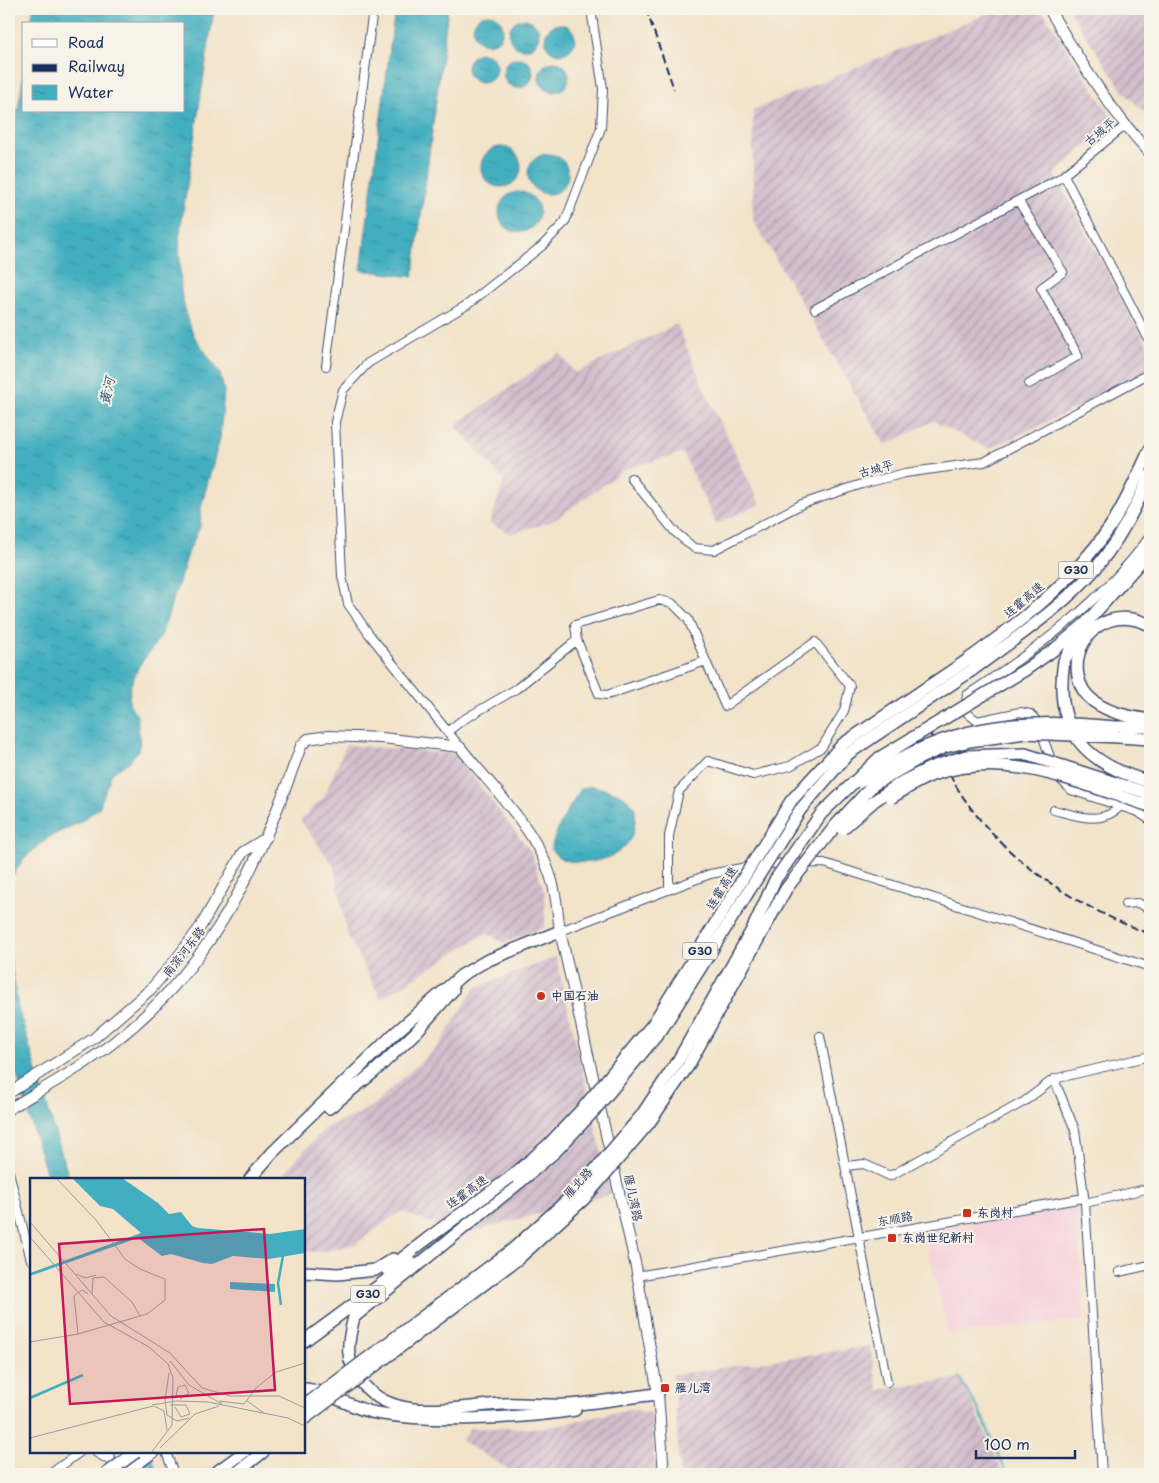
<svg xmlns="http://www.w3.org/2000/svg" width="1159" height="1483" viewBox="0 0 1159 1483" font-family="'Playpen Sans','LXGW WenKai TC',sans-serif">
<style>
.built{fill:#f5cfdb}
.industrial{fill:url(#industrial-furrows)}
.water{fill:url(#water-ripples);stroke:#2e6f8f}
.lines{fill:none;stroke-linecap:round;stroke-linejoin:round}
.stream{stroke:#42afc0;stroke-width:2}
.minor-casing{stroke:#3b4a6e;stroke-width:10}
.major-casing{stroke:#3b4a6e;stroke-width:12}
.highway-casing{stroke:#3b4a6e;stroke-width:14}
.minor{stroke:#fff;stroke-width:8}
.major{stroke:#fff;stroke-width:10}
.highway{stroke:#fff;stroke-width:11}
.rail{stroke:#1b2f5e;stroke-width:2;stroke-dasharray:8 4;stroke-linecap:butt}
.highway-bridge-casing{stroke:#3b4a6e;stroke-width:14;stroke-linecap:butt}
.highway-bridge{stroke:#fff;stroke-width:11}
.poi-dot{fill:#c8321e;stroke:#f7f3e8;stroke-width:2}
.labels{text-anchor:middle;stroke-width:4;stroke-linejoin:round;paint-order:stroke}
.shield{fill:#f7f3e8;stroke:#5d6a87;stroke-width:1}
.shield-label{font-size:11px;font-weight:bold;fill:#1b2f5e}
.street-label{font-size:12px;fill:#1b2f5e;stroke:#f7f3e8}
.poi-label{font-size:12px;font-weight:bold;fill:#1b2f5e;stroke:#f7f3e8;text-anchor:start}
.water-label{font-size:14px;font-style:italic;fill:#27557b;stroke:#f7f3e8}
.inset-river{fill:none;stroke:#42afc0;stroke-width:2.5}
.inset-road{fill:none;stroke:#9c9b9e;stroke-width:1}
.view{fill:#c2185b;fill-opacity:0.15;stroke:#c2185b;stroke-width:2.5}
.inset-edge{fill:none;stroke:#1b2f5e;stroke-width:2.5}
</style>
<defs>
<pattern id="industrial-furrows" width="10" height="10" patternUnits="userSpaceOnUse" patternTransform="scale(1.25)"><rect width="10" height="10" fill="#d1bdcc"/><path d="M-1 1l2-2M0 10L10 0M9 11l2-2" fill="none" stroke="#a99aa9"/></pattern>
<pattern id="water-ripples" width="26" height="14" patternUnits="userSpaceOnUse" patternTransform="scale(1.25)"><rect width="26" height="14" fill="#42afc0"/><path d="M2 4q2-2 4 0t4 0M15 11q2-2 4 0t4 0" fill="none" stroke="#368f9f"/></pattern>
</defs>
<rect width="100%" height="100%" fill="#f7f3e8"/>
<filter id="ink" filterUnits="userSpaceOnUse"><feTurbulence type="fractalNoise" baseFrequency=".02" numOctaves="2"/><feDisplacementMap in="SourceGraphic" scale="10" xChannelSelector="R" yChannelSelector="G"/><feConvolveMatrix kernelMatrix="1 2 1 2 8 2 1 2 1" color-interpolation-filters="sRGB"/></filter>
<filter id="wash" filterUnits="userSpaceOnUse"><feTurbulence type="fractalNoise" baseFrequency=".0096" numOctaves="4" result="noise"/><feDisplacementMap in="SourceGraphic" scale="20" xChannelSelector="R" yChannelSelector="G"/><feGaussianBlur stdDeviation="1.12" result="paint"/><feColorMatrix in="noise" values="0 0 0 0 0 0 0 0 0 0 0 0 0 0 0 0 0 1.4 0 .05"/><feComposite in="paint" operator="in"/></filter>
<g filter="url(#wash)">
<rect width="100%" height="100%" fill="#f2e3c9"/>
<path class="built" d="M1078 1206 1084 1320 949 1334 923 1232Z"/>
<path class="industrial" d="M999 9H1041L1114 121 1054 174 1150 350V371L1144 376 989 449 933 421 885 445 753 220V110Z
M1068 9H1150V118L1123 91Z
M677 324 705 391 760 504 716 524 683 453 627 468 553 521 511 534 490 523 504 481 455 425 560 353 575 373Z
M346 745 455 754 531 852 545 894V927L504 943 486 933 381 999 347 934 334 866 300 820 324 797Z
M556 957 611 1194 460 1235 401 1211 355 1244 322 1252 304 1251V1179H278L326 1127 359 1114 373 1105 440 1044 475 988Z
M870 1346 878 1390 962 1378 1003 1474H680L673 1375Z
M630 1409 651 1413 656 1474H517L461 1441 470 1428H546Z"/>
<path class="water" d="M33 9H214L179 238 181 292 187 318 194 336 220 373 224 391 220 438 201 507 200 527 190 548 161 636 139 666 130 687 129 703 137 716 138 725 140 741 138 751 129 762 112 773 99 808 80 822 49 837 24 858 9 881V169L24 70V111H184V24H31Z
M395 9H448L413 277 361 270Z
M473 29a15 15 0 1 1 30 0a15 15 0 1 1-30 0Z
M509 34a15 15 0 1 1 30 0a15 15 0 1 1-30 0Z
M545 39a15 15 0 1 1 30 0a15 15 0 1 1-30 0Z
M467 68a15 15 0 1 1 30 0a15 15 0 1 1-30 0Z
M503 73a15 15 0 1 1 30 0a15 15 0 1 1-30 0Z
M539 77a15 15 0 1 1 30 0a15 15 0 1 1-30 0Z
M481 167a20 20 0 1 1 40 0a20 20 0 1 1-40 0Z
M528 174a20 20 0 1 1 40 0a20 20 0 1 1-40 0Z
M499 212a20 20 0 1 1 40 0a20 20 0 1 1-40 0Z
M592 786C606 789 624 793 633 805 636 809 635 815 635 820 635 851 604 864 577 862 565 861 558 859 551 849 557 826 569 808 581 789Z
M9 949 18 1008 69 1179H48L9 1049Z
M129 1452H150L158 1474H135Z"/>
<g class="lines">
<path class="stream" d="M959 1377 979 1410 1007 1474"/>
</g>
</g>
<g filter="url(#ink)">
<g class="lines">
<defs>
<path id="minor" d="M1064 175 1150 342
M1019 202 1063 272 1041 288 1078 356 1029 384
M815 309 1060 178 1126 125
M326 366 373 9
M631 478 675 532 694 548 714 550 802 504 862 484 905 473 984 462 1150 373
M577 640 599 694 607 695 706 661
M447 732 461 721 516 689 577 640 575 625 659 600 672 603 688 619 725 706 815 642 850 686 844 711 822 747 790 766 753 775 708 761 679 791 669 836V889
M460 747 369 634 348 604 342 576 335 422 343 390 368 363 467 305 542 246 565 222 601 128 603 89 591 9
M1053 765 1037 721 1030 714 1020 712 977 721 965 711 967 695C1034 651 1103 602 1150 536
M1057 776 1071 790 1138 812 1150 820
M1054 810C1078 816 1101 826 1121 806
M763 864 824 863 1150 967
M1125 904 1138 903 1150 909
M560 931 710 874 752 866
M820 1036 887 1382
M1054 1079 1075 1130 1085 1203 1150 1188
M846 1166 864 1164 890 1176 1025 1101 1054 1079 1150 1056
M9 1172 31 1260
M1085 1203 1102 1474
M1119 1272 1150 1265
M637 1276 1084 1198
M95 1452 112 1462
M109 1452 114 1472
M166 1452 174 1474
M50 1474 80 1452"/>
<path id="major" d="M1049 9C1079 59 1110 111 1150 153
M9 1093 93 1039 151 989 177 958 201 926 243 852 266 838
M9 1109C44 1088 81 1068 114 1042 215 964 259 863 301 746L308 739 328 736 382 738 460 747C494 790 542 834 554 889 557 903 558 917 560 931L636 1267 658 1394 664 1474"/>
<path id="highway" d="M1150 625C1089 595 1053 674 1096 703 1112 714 1132 717 1150 720
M1055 649 1086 623 1150 551
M966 661C1020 622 1072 583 1110 527 1126 503 1138 475 1150 449
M1064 661 1081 631
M971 671C1014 639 1061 609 1096 568 1118 541 1136 508 1150 475
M1115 727H1150
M1119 737 1150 739
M329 1108 374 1072 416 1032 453 990
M250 1179 272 1153 394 1034 462 975 486 961 560 931
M520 1182 354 1317C347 1344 344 1361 363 1384 396 1424 458 1406 503 1404 524 1403 546 1406 567 1405 597 1403 628 1397 658 1394
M387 1270 427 1239
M304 1272 338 1274 375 1270 393 1259
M304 1341 411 1262
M304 1389C331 1391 351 1409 376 1413 435 1423 515 1419 575 1410
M123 1474 153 1452
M214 1474 244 1452
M235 1474 263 1452"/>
</defs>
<use href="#minor" class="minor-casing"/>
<use href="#major" class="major-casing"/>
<use href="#highway" class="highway-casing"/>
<use href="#minor" class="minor"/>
<use href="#major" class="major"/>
<use href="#highway" class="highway"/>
<path class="rail" d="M646 9 674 89
M929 731C938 749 946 769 956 786 999 857 1074 906 1150 934"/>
<defs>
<path id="highway-bridge" d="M1064 661C1053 730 1085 764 1150 782
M860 782C948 724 1013 718 1115 727
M891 798C905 789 920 779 935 774 1010 749 1079 784 1150 806
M842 829 874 801 902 782 932 767 966 756 1025 754 1150 794
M520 1182 556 1151 593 1112 662 1029 800 810 848 754 971 671
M427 1239 512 1176 548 1145 583 1108 653 1024 791 801 843 744 966 661
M304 1406 513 1249 576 1192 641 1116 679 1059 753 928 775 880 821 814 879 758 1025 670 1055 649
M304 1419 519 1258 584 1199 649 1123 688 1066 786 889 836 825 873 785 920 758 945 747 970 741 1025 733 1119 737
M106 1474 136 1452"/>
</defs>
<use href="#highway-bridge" class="highway-bridge-casing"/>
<use href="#highway-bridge" class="highway-bridge"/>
</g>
</g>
<g class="poi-dot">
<circle cx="541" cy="996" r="5"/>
<rect x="962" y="1208" width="10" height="10" rx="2.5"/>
<rect x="887" y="1233" width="10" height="10" rx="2.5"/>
<rect x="660" y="1383" width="10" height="10" rx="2.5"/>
</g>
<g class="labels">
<g class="shield">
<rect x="1058.5" y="561.5" width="35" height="17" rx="4"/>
<rect x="682.5" y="942.5" width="35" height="17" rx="4"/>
<rect x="350.5" y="1285.5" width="35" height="17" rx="4"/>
</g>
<g class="shield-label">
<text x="1076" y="574">G30</text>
<text x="700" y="955">G30</text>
<text x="368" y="1298">G30</text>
</g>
<g class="street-label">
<text transform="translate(1100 132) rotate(-39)" y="4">古城平</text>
<text transform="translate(876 469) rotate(-15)" y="4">古城平</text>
<text transform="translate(1024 600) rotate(-40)" y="4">连霍高速</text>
<text transform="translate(722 888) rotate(-59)" y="4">连霍高速</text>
<text transform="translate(184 952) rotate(-52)" y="4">南滨河东路</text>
<text transform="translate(578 1183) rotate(-47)" y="4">雁北路</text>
<text transform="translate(467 1192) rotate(-36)" y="4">连霍高速</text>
<text transform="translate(633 1198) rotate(78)" y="4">雁儿湾路</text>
<text transform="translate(895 1219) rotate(-10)" y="4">东顺路</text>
</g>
<g class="poi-label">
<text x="551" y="1000">中国石油</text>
<text x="977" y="1217">东岗村</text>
<text x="902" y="1242">东岗世纪新村</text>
<text x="675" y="1392">雁儿湾</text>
</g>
<g class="water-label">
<text transform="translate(107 391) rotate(-77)" y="5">黄河</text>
</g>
</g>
<g transform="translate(30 1178)">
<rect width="275" height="275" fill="#f2e3c9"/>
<path d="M42 0H92L128 25 139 36 151 34 162 48 168 50 240 56 275 51V75L239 81 203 78 182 86 173 85 141 76 132 78 108 60 0 98V95L111 55 83 31 70 28ZM200 104 245 106V114L200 111Z" fill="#42afc0"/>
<path class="inset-river" d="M251 127 248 105 253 78M0 220 53 197"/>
<path class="inset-road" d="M0 44 81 138 140 175 172 210 200 218H249L275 230M0 59 74 144 119 169 138 186 143 200 142 247 121 275M46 96 56 100 66 97M62 116 63 100 74 99 102 124 110 138M48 156 44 118 52 112 58 116M0 164 48 156 117 136 135 122V101L110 91 95 81 66 42 26 0M140 183 159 207 192 226M139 195 135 222 137 237 147 243 159 240M146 218 148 209 155 207 159 215 150 221M189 223 214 226 226 210 246 194 275 185M217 223 234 235M122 227 146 223 178 224 258 240 275 248M140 227H156L160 236 151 239 145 229M124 228 134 233 137 252M0 260 123 228M130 270 165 236 189 228"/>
<path class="view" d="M234 51 245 212 40 226 29 66Z"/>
<rect width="275" height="275" class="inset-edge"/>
</g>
<rect width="1159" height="1483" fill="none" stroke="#f7f3e8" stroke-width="30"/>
<rect x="22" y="22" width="162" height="90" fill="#f7f3e8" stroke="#9fa5b1"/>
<rect x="32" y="39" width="25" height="8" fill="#ffffff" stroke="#9fa5b1"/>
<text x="68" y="48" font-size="15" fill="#1b2f5e">Road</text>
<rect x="32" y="64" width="25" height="8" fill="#1b2f5e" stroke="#9fa5b1"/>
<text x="68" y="72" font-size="15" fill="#1b2f5e">Railway</text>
<rect x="32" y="85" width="25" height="15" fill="url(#water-ripples)" stroke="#9fa5b1"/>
<text x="68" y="98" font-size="15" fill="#1b2f5e">Water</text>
<path d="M976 1450v8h99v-8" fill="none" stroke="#1b2f5e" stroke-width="2.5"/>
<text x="984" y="1450" font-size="15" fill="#1b2f5e" stroke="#f7f3e8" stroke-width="4" paint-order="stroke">100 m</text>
</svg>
